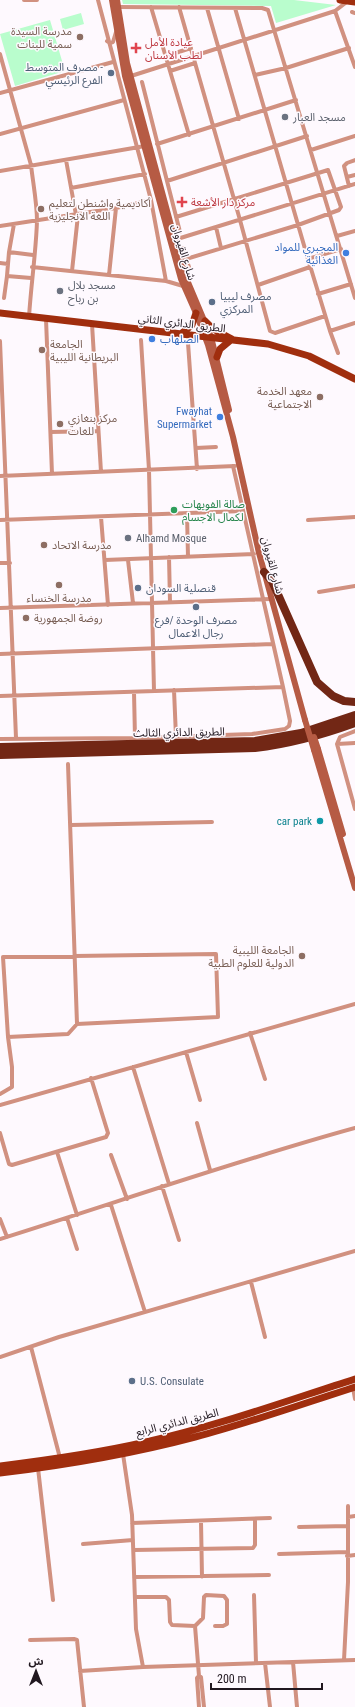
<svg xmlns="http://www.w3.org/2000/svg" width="355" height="1707" viewBox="0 0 355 1707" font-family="'Roboto Condensed','Noto Sans Arabic',sans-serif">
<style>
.green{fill:#b9fdcd}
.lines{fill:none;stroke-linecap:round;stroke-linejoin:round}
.street{stroke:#d19180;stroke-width:4}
.secondary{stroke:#b65b44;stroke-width:6}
.primary{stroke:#a02e0e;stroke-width:7}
.highway{stroke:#722715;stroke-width:8}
.secondary-bridge{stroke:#b65b44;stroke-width:6}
.education-dot{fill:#8d6e63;stroke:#fef9fe;stroke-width:1.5}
.health-dot{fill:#e0444e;stroke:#fef9fe;stroke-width:1.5}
.service-dot{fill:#5c6f8a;stroke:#fef9fe;stroke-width:1.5}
.worship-dot{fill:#6b7280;stroke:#fef9fe;stroke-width:1.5}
.shop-dot{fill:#3f7fe0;stroke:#fef9fe;stroke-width:1.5}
.leisure-dot{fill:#2e9e5b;stroke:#fef9fe;stroke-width:1.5}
.culture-dot{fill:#0f9aa8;stroke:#fef9fe;stroke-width:1.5}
.labels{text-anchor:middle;stroke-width:3;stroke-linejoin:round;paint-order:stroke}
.education-label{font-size:11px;fill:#785e54;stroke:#fef9fe;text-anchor:start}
.health-label{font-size:11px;fill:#be3a42;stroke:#fef9fe;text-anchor:start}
.service-label{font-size:11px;fill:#4e5e75;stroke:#fef9fe;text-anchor:start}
.worship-label{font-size:11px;fill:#5b616d;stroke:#fef9fe;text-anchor:start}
.shop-label{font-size:11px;fill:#366cbe;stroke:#fef9fe;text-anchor:end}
.street-label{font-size:11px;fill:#211820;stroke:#fef9fe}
.leisure-label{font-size:11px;fill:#27864d;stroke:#fef9fe;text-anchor:start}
.culture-label{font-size:11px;fill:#0d838f;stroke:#fef9fe;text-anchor:end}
</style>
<rect width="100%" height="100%" fill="#fef9fe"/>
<path class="green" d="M122 0H294L336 5 276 23 271 6 123 4Z
M81 13 84 24 63 30 60 19Z
M50 20 65 71 15 86 0 34Z"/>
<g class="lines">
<path class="street" d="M24 0H37
M98 0 151 200 166 281
M118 7 262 8 268 10 355 298
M151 7 189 135
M179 7 240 220 270 331 275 333 325 316
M207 8 239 119
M235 8 308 259 330 331 355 323
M335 11 348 1
M352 12 355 13
M107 41 110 43 113 42 116 32
M0 54 31 165C33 183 37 203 37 221 36 252 31 285 29 317
M166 56 191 48
M170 71 195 63
M255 75 286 68 349 48
M131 76 335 11 355 67
M142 82 167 181 307 136
M0 93 113 62
M0 134 124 100
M157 144 296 100
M311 150 355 136
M66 160 76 215
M0 171 145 146
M347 177 355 175
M167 181 180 232
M349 186 344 166 347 163 355 160
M71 188 145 174
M176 217 328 170 341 207 339 210 298 225 186 259
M0 226 116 208 151 200
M216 227 221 248
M337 236 355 231
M174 240 355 184
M183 248 189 267
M9 252 14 224
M308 259 341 249
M0 263 8 264
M32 267 166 281 183 286
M72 271 78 215
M109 275 116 208
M31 278 7 276 9 252 33 255
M258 285 310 267
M318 294 351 284
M4 298 7 276
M46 319 52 474
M92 324 101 472
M330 331 338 353
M141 340 149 470 154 691
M0 341 16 738
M188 343 197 469
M51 432 98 431
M196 448 216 447
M0 476 235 466
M187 514 188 557
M101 517 108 605
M0 520 243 511
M308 520 355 517
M169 557 170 602
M105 560 254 554
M128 560 133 603
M0 563H10
M319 592 355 586
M0 608 271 599
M0 654 272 644
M174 690 176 737
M134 692 135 738
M0 696 283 687
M355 731 340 737 337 744 355 809
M0 739 135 738 252 734 285 729 289 726 290 721 283 687 233 466
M337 744 355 743
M68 764 77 1024
M71 825 212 822
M250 1033 265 1079
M186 1052 200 1100
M133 1067 169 1184
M0 1094 12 1087V1067L8 1037 3 957 216 954 218 1017 77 1024 68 1034 8 1037
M0 1105 355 1004
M197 1123 210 1170
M0 1133 9 1164 12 1165 106 1137 108 1133 91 1078
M57 1152 77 1215
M111 1155 127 1199
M162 1186 179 1240
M111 1205 145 1312
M67 1218 77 1249
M0 1219 7 1237
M0 1239C118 1202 235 1161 355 1128
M251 1282 265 1337
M31 1347 60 1458
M0 1357 59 1337 355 1251
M353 1388 355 1399
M123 1454 132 1515 136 1629 143 1667
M38 1468 53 1600
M348 1517 355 1516
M201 1521 202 1577
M132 1523 270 1518
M299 1527 348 1526
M83 1544 133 1540
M134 1550 253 1548 255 1545V1519
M279 1554 347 1552
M347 1556 355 1555
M134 1577 269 1575
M254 1595 256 1663
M135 1597H166L169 1600 170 1622 172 1625 195 1626 199 1676 201 1677 204 1707
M195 1626 203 1618 204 1597 206 1595 224 1596 227 1600V1624L223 1626H215
M30 1640 74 1639 77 1640 84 1707
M344 1660 348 1582V1506
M293 1662 297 1707
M265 1663 270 1707
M80 1671 143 1667 355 1660
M199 1676 197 1678 199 1707"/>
<path class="secondary" d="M112 0 125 76 181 279 196 313 208 345 233 437 259 553 305 720
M117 0 127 63 175 240 187 280 211 337 229 410
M318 749 343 834
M314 750 355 888"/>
<path class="primary" d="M340 0 355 2
M0 313 268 344 309 356 355 379
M205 321 213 329 232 339 220 349 217 357
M182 333 192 325 196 313
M0 1466C49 1460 98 1453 146 1442 217 1426 286 1401 355 1379
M0 1473C66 1465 131 1454 195 1437 249 1423 302 1404 355 1387"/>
<path class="highway" d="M264 572 272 581 317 682 333 696 344 701 355 702
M0 747 255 741 301 733 355 715
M0 755 255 748C290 744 322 735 355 723"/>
<path class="secondary-bridge" d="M305 720 314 750
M314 737 318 749"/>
</g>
<g class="education-dot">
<circle cx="80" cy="37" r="4"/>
<circle cx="41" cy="209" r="4"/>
<circle cx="42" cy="350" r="4"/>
<circle cx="320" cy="397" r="4"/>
<circle cx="60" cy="424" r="4"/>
<circle cx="44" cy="545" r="4"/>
<circle cx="59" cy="585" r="4"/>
<circle cx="26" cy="618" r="4"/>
<circle cx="302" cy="956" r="4"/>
</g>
<g class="health-dot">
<path d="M134 42h4v4h4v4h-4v4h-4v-4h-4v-4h4z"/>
<path d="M180 196h4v4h4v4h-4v4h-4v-4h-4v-4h4z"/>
</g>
<g class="service-dot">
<circle cx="111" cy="73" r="4"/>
<circle cx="212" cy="302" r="4"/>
<circle cx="138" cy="588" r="4"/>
<circle cx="196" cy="607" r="4"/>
<circle cx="132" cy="1381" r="4"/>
</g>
<g class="worship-dot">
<circle cx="285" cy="117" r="4"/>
<circle cx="60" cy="291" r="4"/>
<circle cx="128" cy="538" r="4"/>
</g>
<g class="shop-dot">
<circle cx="346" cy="253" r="4"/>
<circle cx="152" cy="339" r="4"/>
<circle cx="220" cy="417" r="4"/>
</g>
<circle class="leisure-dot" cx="174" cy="510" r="4"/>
<circle class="culture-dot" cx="320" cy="821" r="4"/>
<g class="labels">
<g class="education-label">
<text x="72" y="35" text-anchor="end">مدرسة السيدة<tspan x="72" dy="13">سمية للبنات</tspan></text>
<text x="49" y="207">أكاديمية واشنطن لتعليم<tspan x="49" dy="13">اللغة الانجليزية</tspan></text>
<text x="50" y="348">الجامعة<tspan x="50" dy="13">البريطانية الليبية</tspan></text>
<text x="312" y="395" text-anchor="end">معهد الخدمة<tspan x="312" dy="13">الاجتماعية</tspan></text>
<text x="68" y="422">مركز بنغازي<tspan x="68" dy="13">للغات</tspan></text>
<text x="52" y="549">مدرسة الاتحاد</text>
<text x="59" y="602" text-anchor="middle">مدرسة الخنساء</text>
<text x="34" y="622">روضة الجمهورية</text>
<text x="294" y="954" text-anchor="end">الجامعة الليبية<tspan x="294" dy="13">الدولية للعلوم الطبية</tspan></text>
</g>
<g class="health-label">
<text x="145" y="46">عيادة الأمل<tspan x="145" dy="13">لطب الأسنان</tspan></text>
<text x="191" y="206">مركز دار الأشعة</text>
</g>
<g class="service-label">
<text x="103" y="71" text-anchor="end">مصرف المتوسط -<tspan x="103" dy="13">الفرع الرئيسي</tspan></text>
<text x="220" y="300">مصرف ليبيا<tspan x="220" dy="13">المركزي</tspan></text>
<text x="146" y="592">قنصلية السودان</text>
<text x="196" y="624" text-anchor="middle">مصرف الوحدة /فرع<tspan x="196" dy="13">رجال الاعمال</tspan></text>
<text x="140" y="1385">U.S. Consulate</text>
</g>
<g class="worship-label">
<text x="293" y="121">مسجد العبار</text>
<text x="68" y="289">مسجد بلال<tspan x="68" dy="13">بن رباح</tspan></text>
<text x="136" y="542">Alhamd Mosque</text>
</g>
<g class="shop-label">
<text x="338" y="251">المجبري للمواد<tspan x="338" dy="13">الغذائية</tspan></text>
<text x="160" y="343" text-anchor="start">الصلهاب</text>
<text x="212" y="415">Fwayhat<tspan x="212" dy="13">Supermarket</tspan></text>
</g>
<g class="street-label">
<text transform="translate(184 252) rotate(73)" y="4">شارع القيروان</text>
<text transform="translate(182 323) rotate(7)" y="4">الطريق الدائري الثاني</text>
<text transform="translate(273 565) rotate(75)" y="4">شارع القيروان</text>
<text transform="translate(179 732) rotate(-1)" y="4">الطريق الدائري الثالث</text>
<text transform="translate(177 1422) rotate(-14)" y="4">الطريق الدائري الرابع</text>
</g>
<g class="leisure-label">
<text x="182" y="508">صالة الفويهات<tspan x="182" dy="13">لكمال الاجسام</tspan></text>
</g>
<g class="culture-label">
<text x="312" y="825">car park</text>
</g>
</g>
<g transform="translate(36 1671)" stroke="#fef9fe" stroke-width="3" paint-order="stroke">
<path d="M0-3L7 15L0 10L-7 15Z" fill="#211820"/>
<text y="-6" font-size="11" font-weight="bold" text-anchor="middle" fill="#211820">ش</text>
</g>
<path d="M211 1683v6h111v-6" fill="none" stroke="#211820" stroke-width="2"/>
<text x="217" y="1683" font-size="12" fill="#211820" stroke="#fef9fe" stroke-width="3" paint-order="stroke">200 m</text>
</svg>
